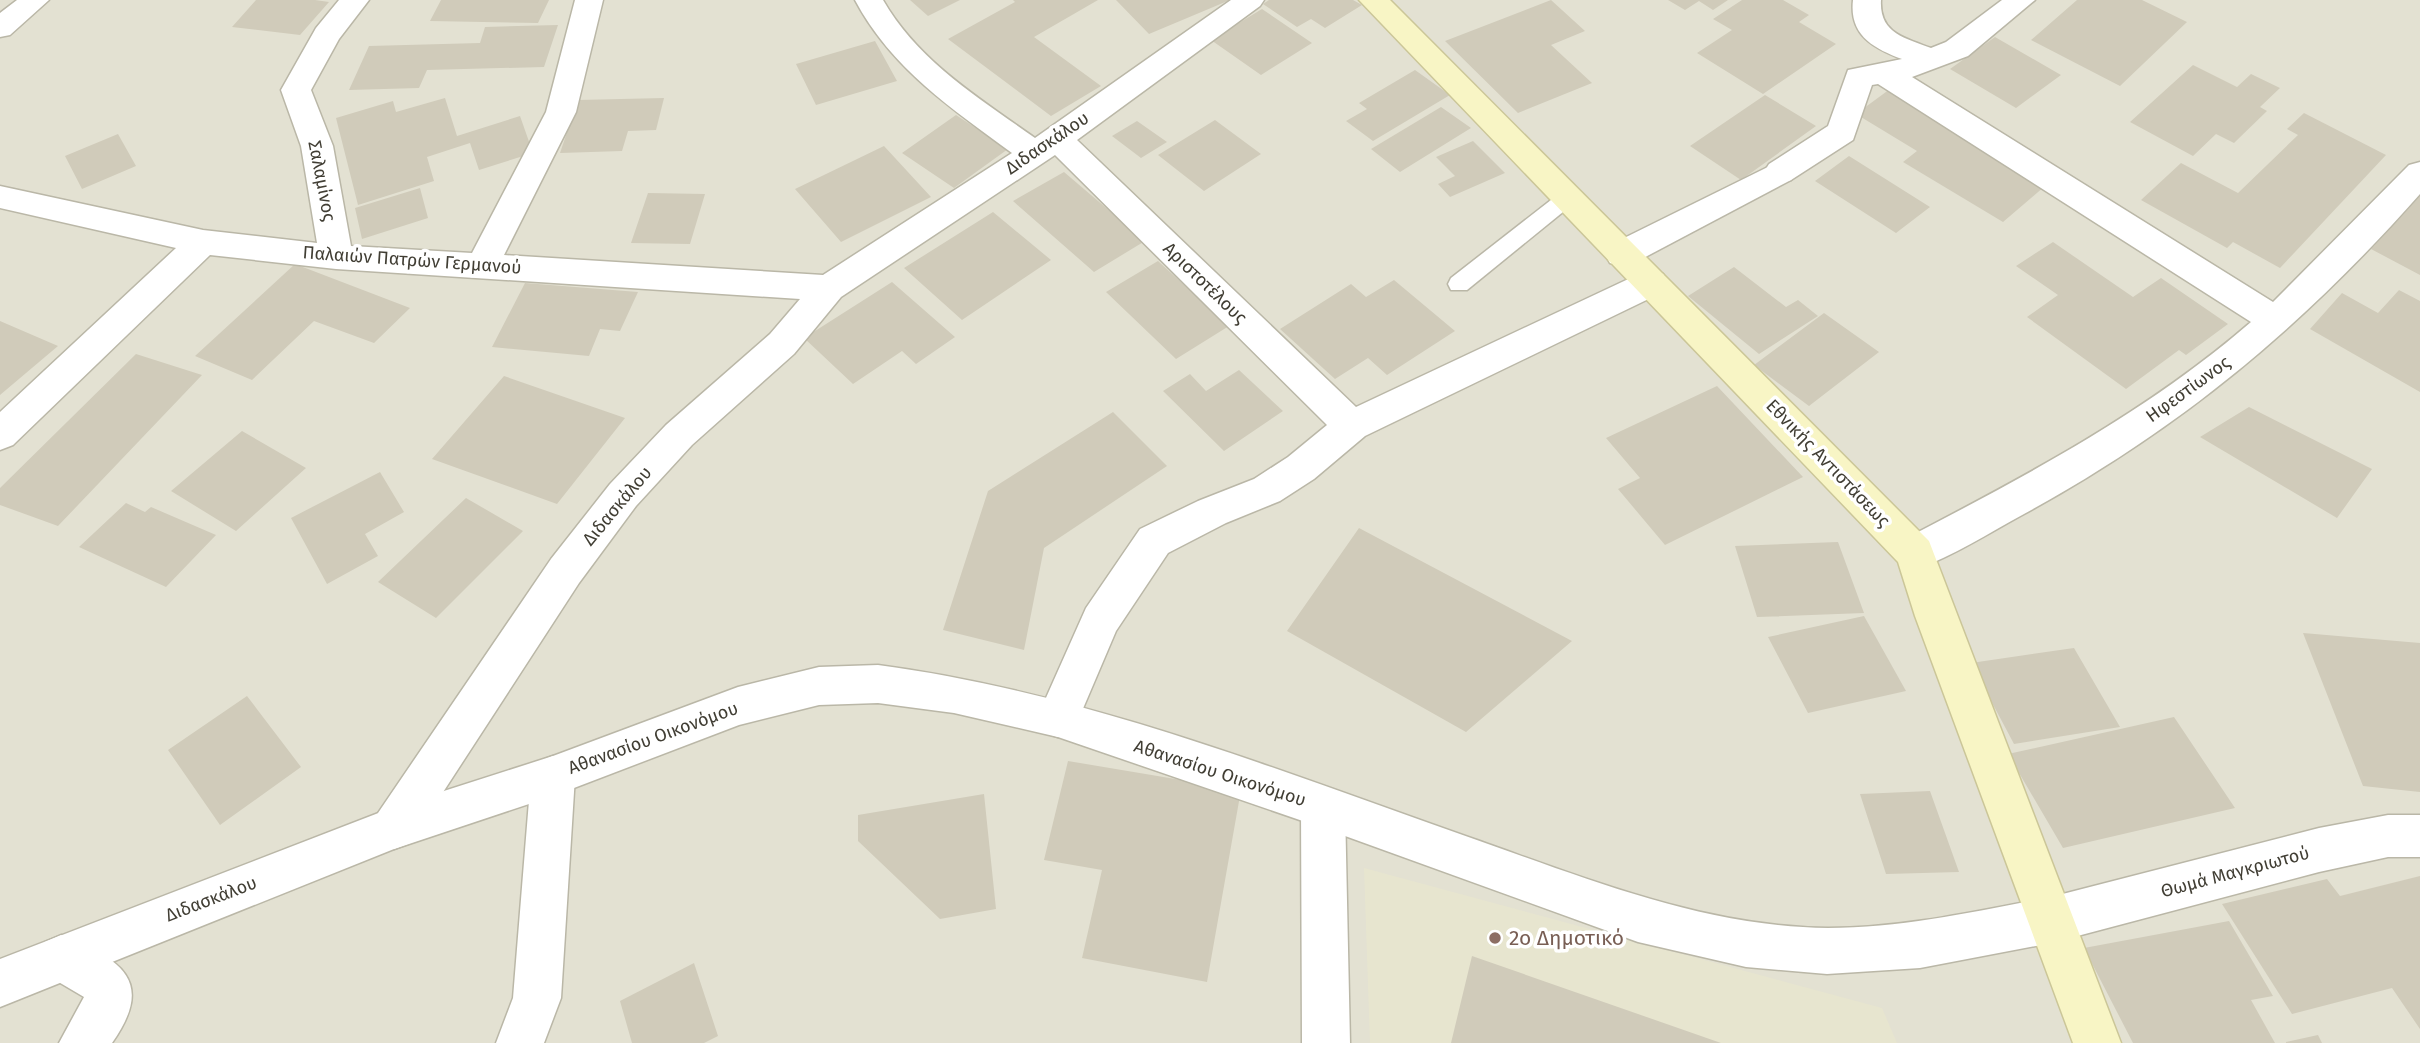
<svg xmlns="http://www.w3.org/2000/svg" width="2420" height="1043" viewBox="0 0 2420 1043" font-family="'Fira Sans',sans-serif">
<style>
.residential{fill:#e3e1d2}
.education{fill:#e7e5cf}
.building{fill:#d0cbba}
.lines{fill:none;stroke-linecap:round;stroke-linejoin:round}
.service-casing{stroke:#bab7a7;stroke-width:3}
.pedestrian-casing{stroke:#bab7a7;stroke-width:3}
.minor-casing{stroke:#bab7a7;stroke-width:3}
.tertiary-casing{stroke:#bab7a7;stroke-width:3}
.secondary-casing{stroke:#cbc698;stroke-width:3}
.service{fill:#fff;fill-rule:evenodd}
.pedestrian{fill:#fff;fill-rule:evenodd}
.minor{fill:#fff;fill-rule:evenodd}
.tertiary{fill:#fff;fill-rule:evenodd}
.secondary{fill:#f8f5c5;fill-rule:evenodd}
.education-dot{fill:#8d6e63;stroke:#fff;stroke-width:2.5}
.labels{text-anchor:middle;stroke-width:7;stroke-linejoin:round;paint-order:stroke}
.street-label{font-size:18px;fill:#413e34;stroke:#fff}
.near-education-label{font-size:21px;fill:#785e54;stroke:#fff;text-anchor:start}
</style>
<rect width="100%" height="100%" fill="#f0eee4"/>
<path class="residential" d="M0 0H2420V1043H0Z"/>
<path class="education" d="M1364 868 1882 1008 1897 1043H1370Z"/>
<path class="building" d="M256 0H315L329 2 300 35 232 27Z
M441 0H549L538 23 430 21Z
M910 0H960L928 16Z
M1013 0H1098L1034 37 1101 86 1051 116 948 39 1015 2Z
M1116 0H1230L1149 34Z
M1269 0H1353L1362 5 1325 28 1311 19 1297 27 1263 4Z
M1551 0 1585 31 1551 45 1592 83 1518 113 1445 41Z
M1668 0H1728L1713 10 1699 1 1685 10Z
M1742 0H1783L1809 15 1799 22 1836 44 1763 94 1697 53 1732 30 1713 19Z
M2077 0H2142L2187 22 2120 86 2031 40Z
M1262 9 1312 43 1261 75 1211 40Z
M558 25 544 67 427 70 419 88 349 90 369 46 480 43 485 27Z
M1995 37 2061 75 2016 108 1950 69Z
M875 41 897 81 816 105 796 64Z
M2193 65 2237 87 2251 74 2280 88 2260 107 2267 111 2234 143 2216 134 2193 156 2130 122Z
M1415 70 1450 95 1373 141 1346 121 1367 109 1359 103Z
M1890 89 2052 180 2003 222 1903 162 1917 151 1856 114Z
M1765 95 1816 126 1741 180 1690 146Z
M445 98 457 136 520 116 533 153 479 170 470 143 427 157 434 181 358 205 336 118 393 101 396 112Z
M664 98 656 130 628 131 622 151 560 153 578 100Z
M1441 107 1471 128 1400 172 1371 149Z
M2304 113 2386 155 2280 268 2233 242 2227 248 2141 200 2181 163 2238 193 2298 135 2287 129Z
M956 115 1008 149 954 188 902 153Z
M1215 120 1261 154 1204 191 1158 155Z
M1137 121 1167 142 1141 158 1112 136Z
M118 134 136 166 82 189 65 156Z
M1473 141 1505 173 1450 197 1438 184 1455 176 1436 157Z
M884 146 931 197 841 242 795 189Z
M1849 156 1930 207 1896 233 1815 181Z
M1064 172 1145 241 1094 272 1013 201Z
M420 188 428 218 362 239 355 208Z
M648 193 705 194 690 244 631 243Z
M2420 196V275L2371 249Z
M993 212 1051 260 962 320 904 268Z
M2053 242 2133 297 2161 278 2228 324 2186 355 2179 350 2126 389 2027 317 2058 295 2016 266Z
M1158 261 1229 326 1176 359 1106 292Z
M295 264 410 308 374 343 314 321 252 380 195 356Z
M1734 267 1786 307 1798 300 1818 316 1759 354 1688 296Z
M1394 280 1455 331 1387 375 1368 358 1335 379 1280 329 1351 284 1366 297Z
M892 282 955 337 916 364 902 351 853 384 804 338Z
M525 283 638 292 620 331 600 329 589 356 492 347Z
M2399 290 2420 301V392L2310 329 2342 293 2378 313Z
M1824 313 1879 352 1809 406 1754 365Z
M0 321 58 346 0 395Z
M136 354 202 375 58 526 0 505V488Z
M1239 370 1283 411 1224 451 1163 391 1190 374 1206 391Z
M504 376 625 418 557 504 432 459Z
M1717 386 1803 477 1665 545 1618 489 1640 478 1606 438Z
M2249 407 2372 469 2337 518 2200 437Z
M1113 412 1167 466 1044 548 1024 650 943 630 988 491Z
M242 431 306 468 236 531 171 491Z
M380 472 404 512 365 534 378 556 327 584 291 518Z
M466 498 523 531 436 618 378 582Z
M126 503 145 512 151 507 216 535 166 587 79 547Z
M1359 528 1572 641 1466 732 1287 631Z
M1838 542 1864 613 1757 617 1735 546Z
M1864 616 1906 691 1808 713 1768 637Z
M2303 633 2420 643V792L2363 786Z
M2074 648 2120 727 2014 744 1971 663Z
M247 696 301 767 220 825 168 750Z
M2174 717 2235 808 2063 848 2008 754Z
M1068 761 1241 790 1207 982 1082 958 1102 870 1044 860Z
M1930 791 1959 872 1886 874 1860 794Z
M984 794 996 909 940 919 858 841V815Z
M2420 876V1029L2392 988 2292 1014 2222 904 2327 879 2340 896Z
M2229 921 2273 996 2251 1000 2275 1043H2133L2084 948Z
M1472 956 1721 1043H1451Z
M694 963 718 1036 704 1043H632L620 1001Z
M2318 1035 2322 1043H2286V1042Z"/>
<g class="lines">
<defs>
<path id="service" d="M1567 191 1574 193 1577 198 1574 203 1467 290H1451L1448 284 1451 278 1560 193Z"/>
<path id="pedestrian" d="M1780 161 1791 164 1796 172 1791 180 1634 263 1622 266 1610 263 1605 254 1610 245Z"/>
<path id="minor" d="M17 0H49L10 35 0 37V13Z
M339 0H369L339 39 311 90 333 146 351 246 472 253 546 112 575 0H603L576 112 504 255 823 275 1012 153C952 109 891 68 855 0H883C918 61 980 99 1035 138L1231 0H1264L1260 6 1077 140 1356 407 1639 274 1651 270 1663 274 1668 283 1663 292 1365 436 1314 479 1280 501 1226 523 1168 553 1116 631 1073 732 1058 737 1043 732 1037 718 1086 608 1140 529 1198 501 1254 479 1288 457 1327 425 1055 155 841 297 794 354 692 445 636 506 579 583 410 843 394 849 378 843 372 828 378 813 551 559 610 484 666 425 770 334 800 299 336 269 210 255 13 445 0 450V412L176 248 0 208V186L203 230 317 243 301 146 281 90 316 28Z
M1853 0H1881C1879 33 1904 38 1931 48L1946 42 2002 0H2035L1968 56 1912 77 2273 302 2409 165 2420 162V194C2301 328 2181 428 2024 514 1989 533 1953 556 1915 570L1901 565 1895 553 1901 541C2024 477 2146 413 2251 322L1878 84 1872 85 1853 140 1791 180 1780 183 1769 180 1764 172 1769 164 1828 126 1848 70 1902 59C1873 48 1849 35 1853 0Z
M553 756 568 762 575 776 561 998 544 1043H496L513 998 531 776 538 762Z
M1323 786 1338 792 1345 807 1350 1043H1302L1301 807 1308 792Z
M2388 815H2420V857H2388L2319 872 2051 943 2035 936 2028 920 2035 904 2051 897 2319 828Z
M61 935C119 959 157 979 112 1043H59L84 997 45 974 38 958 45 942Z"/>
<path id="tertiary" d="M878 665C1083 692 1280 771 1474 839 1588 879 1705 927 1828 928 1903 928 1977 911 2051 897L2067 904 2074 920 2067 936 2051 943 1920 968 1827 974 1746 967 1638 942 1323 828 1058 737 954 713 878 703 819 705 739 725 553 796 394 849 0 1007V959L394 807 553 756 738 687 819 667Z"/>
<path id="secondary" d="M1359 0H1390L1929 541 2121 1043H2073L1915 616 1898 562Z"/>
</defs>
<use href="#service" class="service-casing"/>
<use href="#pedestrian" class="pedestrian-casing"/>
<use href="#minor" class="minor-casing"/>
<use href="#tertiary" class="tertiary-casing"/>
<use href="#secondary" class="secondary-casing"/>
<use href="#service" class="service"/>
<use href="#pedestrian" class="pedestrian"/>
<use href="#minor" class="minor"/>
<use href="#tertiary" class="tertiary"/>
<use href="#secondary" class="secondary"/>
</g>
<circle class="education-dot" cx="1495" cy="938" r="7"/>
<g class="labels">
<g class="street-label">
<text transform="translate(1047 143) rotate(-34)" y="6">Διδασκάλου</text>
<text transform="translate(322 181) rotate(79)" y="6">Σαλαμίνος</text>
<text transform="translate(412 260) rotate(4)" y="6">Παλαιών Πατρών Γερμανού</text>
<text transform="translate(1205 283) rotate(44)" y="6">Αριστοτέλους</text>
<text transform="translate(2188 389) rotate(-36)" y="6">Ηφεστίωνος</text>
<text transform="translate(1828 463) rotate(46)" y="6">Εθνικής Αντιστάσεως</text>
<text transform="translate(617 506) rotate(-50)" y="6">Διδασκάλου</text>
<text transform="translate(653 738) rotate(-20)" y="6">Αθανασίου Οικονόμου</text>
<text transform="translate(1220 773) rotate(18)" y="6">Αθανασίου Οικονόμου</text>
<text transform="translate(2235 872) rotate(-15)" y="6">Θωμά Μαγκριωτού</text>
<text transform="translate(211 899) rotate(-21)" y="6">Διδασκάλου</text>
</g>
<g class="near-education-label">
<text x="1509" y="945">2ο Δημοτικό</text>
</g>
</g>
</svg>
